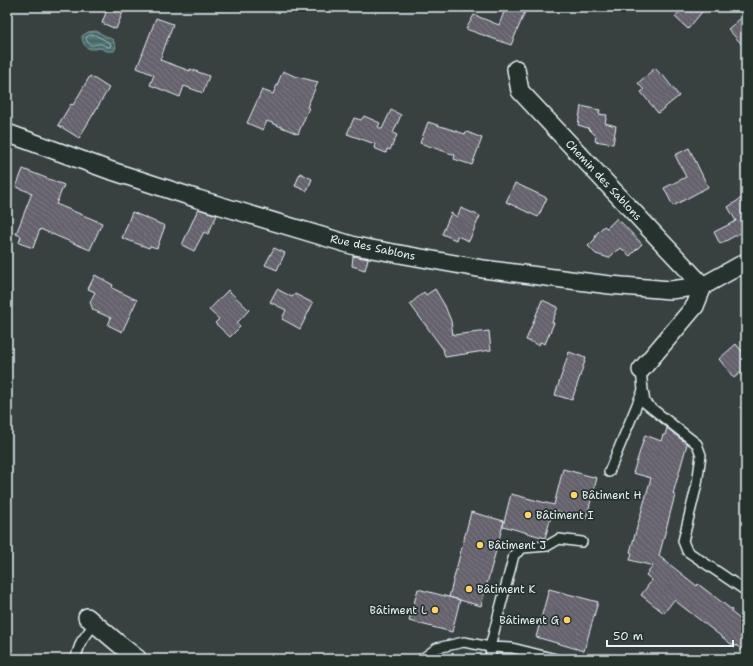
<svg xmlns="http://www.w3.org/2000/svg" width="753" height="666" viewBox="0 0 753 666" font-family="'Shantell Sans',sans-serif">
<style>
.water{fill:url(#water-rules);stroke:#869fa2}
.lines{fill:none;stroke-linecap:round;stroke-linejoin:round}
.shore{stroke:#a6babe;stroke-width:1}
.building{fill:url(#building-back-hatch);stroke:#e8f1f8}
.lane-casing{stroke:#e8f1f8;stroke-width:12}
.street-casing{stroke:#e8f1f8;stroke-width:20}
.lane{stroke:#26332d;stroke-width:9}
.street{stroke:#26332d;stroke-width:17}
.poi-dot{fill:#ffd166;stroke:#26332d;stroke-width:1.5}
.labels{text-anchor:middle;stroke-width:3.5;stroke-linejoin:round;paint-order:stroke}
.street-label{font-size:11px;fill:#e8f1f8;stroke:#26332d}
.poi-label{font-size:11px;fill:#e8f1f8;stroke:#26332d;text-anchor:start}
</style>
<defs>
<pattern id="water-rules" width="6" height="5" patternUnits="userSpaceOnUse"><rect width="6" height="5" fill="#446868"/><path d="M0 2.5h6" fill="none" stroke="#5f7e7e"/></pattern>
<pattern id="building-back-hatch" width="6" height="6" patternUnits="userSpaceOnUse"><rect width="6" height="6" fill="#65626d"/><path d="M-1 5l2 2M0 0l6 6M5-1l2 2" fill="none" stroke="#7b7983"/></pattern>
</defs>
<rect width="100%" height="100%" fill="#394140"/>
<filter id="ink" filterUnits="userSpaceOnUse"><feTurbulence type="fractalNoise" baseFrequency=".025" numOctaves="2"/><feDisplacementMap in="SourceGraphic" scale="8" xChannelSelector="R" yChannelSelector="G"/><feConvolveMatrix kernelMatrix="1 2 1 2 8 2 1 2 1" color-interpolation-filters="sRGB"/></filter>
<g filter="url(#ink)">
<path class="water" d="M96 31 113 40 116 47 114 51H107L100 48C89 51 83 48 82 36L88 32Z"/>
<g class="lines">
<path class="shore" d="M90 35H95L110 43 111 46 108 47C107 47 102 44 101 44 93 43 90 50 86 38Z"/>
</g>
<path class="building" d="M108 7H125L116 29 102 23Z
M506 7H527L511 45 466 29 474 15 499 25Z
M683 7H706L688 29 675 17Z
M746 14V49L728 29Z
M156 18 173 24 160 60 190 71V69L209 76 203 93 184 86 180 97 150 85 154 75 137 68Z
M655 68 661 75 662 74 679 96 658 113 641 92 644 90 638 83Z
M283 71 294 76 318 82 307 107 309 108 298 134 267 121 263 130 247 123 262 90 273 94Z
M90 76 109 88 79 138 58 125 71 104 73 105Z
M581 106 600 110 599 114 607 115 605 123 616 126 613 144 595 141 596 136 588 128 578 125Z
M391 110 401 115 393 133 397 135 390 150 387 149 386 153 374 148 375 144 347 134 354 118 361 120 364 116 380 123 378 127 382 129Z
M428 122 465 134 467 132 482 138 472 165 454 159 455 155 420 143Z
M689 148 708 187 673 206 664 188 686 177 675 155Z
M23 169 64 185 56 204 102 223 90 250 40 229 33 248 19 243 21 236 16 234 32 193 16 187Z
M300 173 312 179 307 191 295 186Z
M515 183 547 198 538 217 506 202Z
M746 195V240L742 232 720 244 714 232 736 221 728 207Z
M461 208 480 216 469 241 457 236 456 240 442 234 451 213 457 217Z
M198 209 217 215 208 234 204 232 194 251 182 245Z
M132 212 165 226 157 248 150 246 149 248 122 238Z
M617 218 642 244 630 256 621 248 619 250H617L609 258 596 254 588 246 595 239 596 234 604 226 607 228Z
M274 248 285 253 277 270 265 265Z
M353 256 368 259 365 270 352 266Z
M95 275 113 285 112 288 137 300 122 332 108 325 111 318 93 310 90 302 95 292 88 289Z
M277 289 292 297 295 294 313 303 300 329 282 319 286 310 270 302Z
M435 289 445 306 451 321 453 335 489 331 491 350 445 357 443 349 410 304 424 292 426 295Z
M228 290 249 310 237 323 240 327 230 337 215 323 219 319 209 310Z
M542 300 558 307 552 322 554 323 545 344 540 342 539 345 526 340Z
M736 344 746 356V368L734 378 719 359Z
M569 352 586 358 572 400 555 395Z
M667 428 687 444 673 494 675 495 659 556 697 586 698 584 732 610 731 612 746 624V653L736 645 735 647 674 600 664 613 641 595 652 580 646 575 653 566 630 560 632 553 630 552 651 478 633 473 645 435 661 441 663 435H665Z
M563 469 597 478 586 519 553 510 545 538 503 526 511 494 554 505Z
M471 512 504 521 481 606 449 597Z
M418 589 460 600 452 632 409 621Z
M549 589 598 602 584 651 536 637Z"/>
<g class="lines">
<defs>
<path id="lane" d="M641 370 643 390 645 403 697 444 701 455 697 484 683 541 687 551 746 591
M609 472 643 390
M75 659 81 642 95 623
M422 659 437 648 464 642 490 647 512 648 556 659
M492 659 491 656 490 647 514 555 523 548 547 546 559 539 582 542"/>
<path id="street" d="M516 69 520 91 703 286 695 306 641 370
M7 133 109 170 198 199 355 246 483 269 610 285 670 290 703 286 746 262
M87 617 119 644 138 659"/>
</defs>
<use href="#lane" class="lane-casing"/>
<use href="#street" class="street-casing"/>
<use href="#lane" class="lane"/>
<use href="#street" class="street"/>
</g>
</g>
<g class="poi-dot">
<circle cx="574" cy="495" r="4"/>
<circle cx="528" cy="515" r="4"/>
<circle cx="480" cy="545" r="4"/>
<circle cx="469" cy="589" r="4"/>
<circle cx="435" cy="610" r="4"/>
<circle cx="567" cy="620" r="4"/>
</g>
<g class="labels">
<g class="street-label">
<text transform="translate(604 180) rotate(47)" y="4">Chemin des Sablons</text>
<text transform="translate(373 247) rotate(12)" y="4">Rue des Sablons</text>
</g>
<g class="poi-label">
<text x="582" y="499">Bâtiment H</text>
<text x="536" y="519">Bâtiment I</text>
<text x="488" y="549">Bâtiment J</text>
<text x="477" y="593">Bâtiment K</text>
<text x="427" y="614" text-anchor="end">Bâtiment L</text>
<text x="559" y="624" text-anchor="end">Bâtiment G</text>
</g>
</g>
<rect width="753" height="666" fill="none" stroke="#26332d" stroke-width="24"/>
<rect x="12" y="12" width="729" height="642" fill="none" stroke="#e8f1f8" stroke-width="1.5" filter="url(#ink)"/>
<path d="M607 640v6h126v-6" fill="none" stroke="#e8f1f8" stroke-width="2"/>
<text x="613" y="640" font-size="12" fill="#e8f1f8" stroke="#26332d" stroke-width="3" paint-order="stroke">50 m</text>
</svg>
